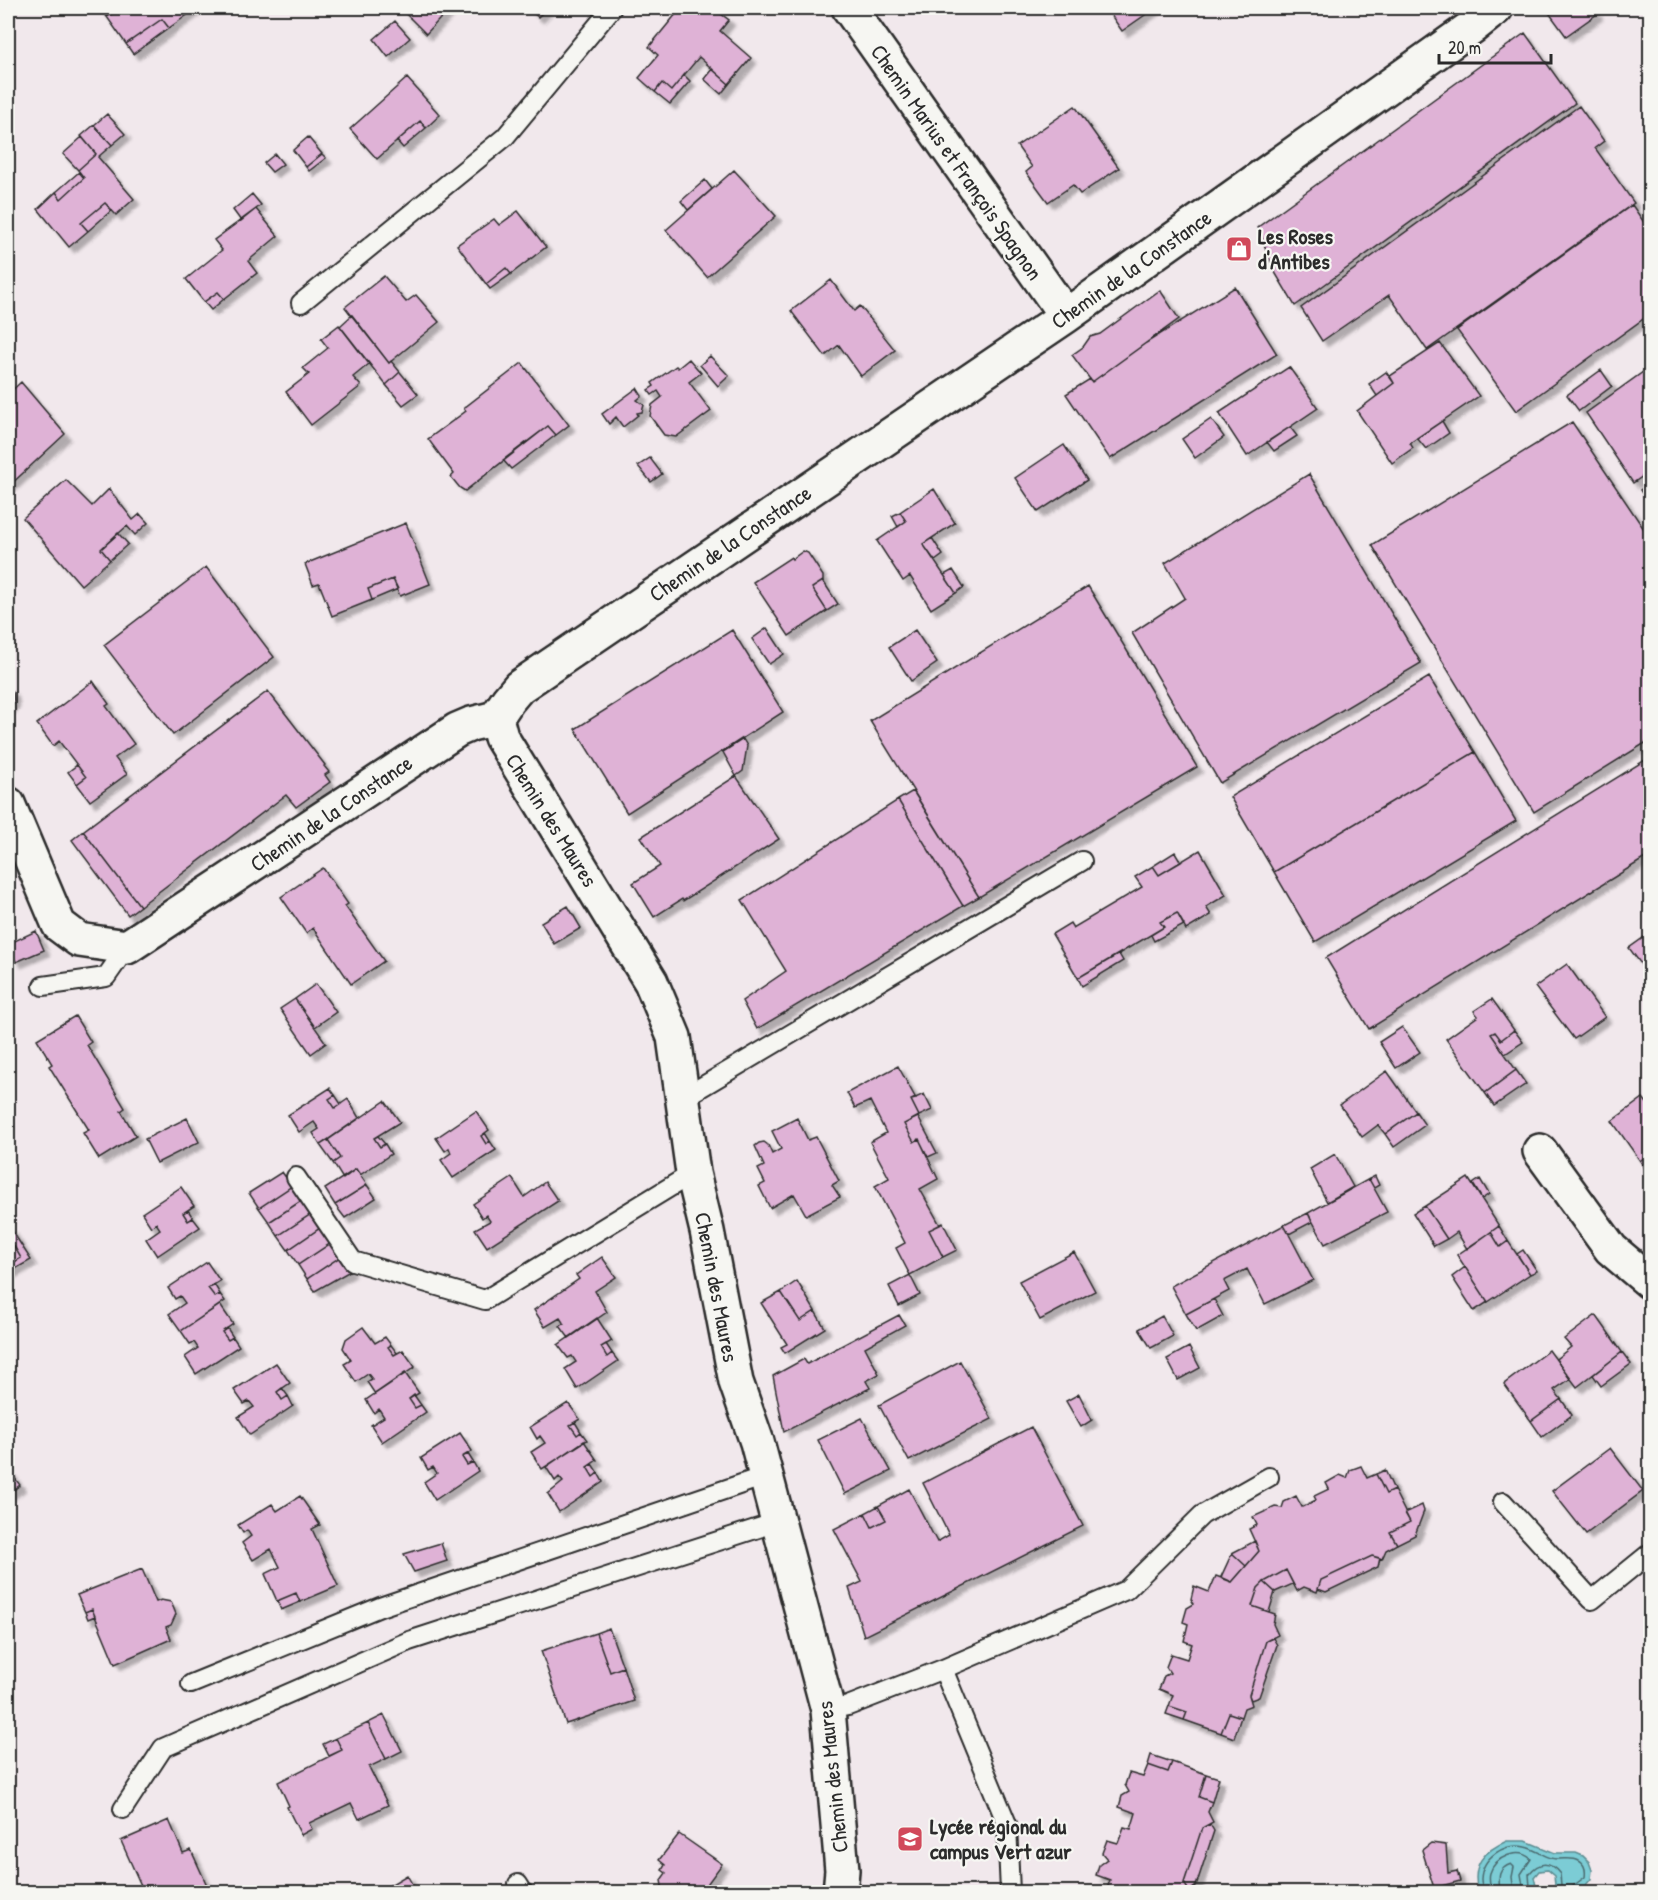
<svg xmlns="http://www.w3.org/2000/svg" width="1658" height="1900" viewBox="0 0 1658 1900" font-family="'Patrick Hand',sans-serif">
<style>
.water{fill:#7bccd5;stroke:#5b8c91;stroke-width:1.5;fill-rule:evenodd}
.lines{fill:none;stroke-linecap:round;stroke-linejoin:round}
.shore{stroke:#4b6b6f;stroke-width:1.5}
.building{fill:#dfb2d6;stroke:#2b2b2b;stroke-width:1.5;filter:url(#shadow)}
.lane-casing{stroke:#2b2b2b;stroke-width:22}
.street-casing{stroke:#2b2b2b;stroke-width:38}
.lane{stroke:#f6f6f2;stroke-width:18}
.street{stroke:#f6f6f2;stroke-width:33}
.labels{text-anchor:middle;stroke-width:4.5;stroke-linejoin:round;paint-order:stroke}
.street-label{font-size:22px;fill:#2b2b2b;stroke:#f6f6f2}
.poi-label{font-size:22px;font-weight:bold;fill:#2b2b2b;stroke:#f6f6f2;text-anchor:start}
</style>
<defs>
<filter id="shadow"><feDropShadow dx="5.5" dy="5.5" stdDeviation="1.5" flood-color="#0004"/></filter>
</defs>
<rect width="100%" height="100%" fill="#f1e8ec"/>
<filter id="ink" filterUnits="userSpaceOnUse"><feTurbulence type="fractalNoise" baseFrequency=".0167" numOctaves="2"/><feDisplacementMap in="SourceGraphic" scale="12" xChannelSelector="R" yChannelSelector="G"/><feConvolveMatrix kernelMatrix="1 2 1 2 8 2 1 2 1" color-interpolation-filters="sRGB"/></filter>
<g filter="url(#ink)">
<path class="water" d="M1507 1841H1526L1555 1853H1576L1583 1856 1589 1862 1592 1870 1591 1879 1585 1886 1575 1891 1567 1892H1478C1471 1865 1483 1851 1507 1841ZM1547 1870 1554 1876 1555 1884 1551 1889 1543 1891 1536 1886 1534 1877 1539 1871Z"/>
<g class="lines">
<path class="shore" d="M1483 1892C1483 1888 1481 1883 1481 1879 1482 1857 1505 1842 1525 1847 1534 1849 1542 1855 1551 1858 1560 1861 1571 1856 1579 1861 1585 1864 1586 1870 1585 1877L1573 1886 1571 1892
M1491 1892C1491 1886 1488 1879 1490 1873 1495 1857 1518 1847 1531 1859L1521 1874 1524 1892
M1500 1892C1499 1880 1496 1869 1511 1864L1514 1867 1512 1877 1514 1892
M1535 1892 1530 1887 1529 1874C1539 1861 1550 1861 1560 1874L1561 1885 1556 1892"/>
</g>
<path class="building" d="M100 8H117L118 10 107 17Z
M117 8H190L193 11 169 28 162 19 126 44 107 17 118 10Z
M404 8H450L426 34 402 10Z
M528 8H547L538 17Z
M681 8H713L729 20 720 31 751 58 729 84 699 57 671 91 662 83 655 92 639 78 658 55 649 47Z
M1106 8H1155L1122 31Z
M1550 8H1593L1597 14 1566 36 1547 10Z
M162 19 169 28 133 54 126 44Z
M395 21 410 38 388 57 374 39Z
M1525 33 1575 103 1295 306 1273 269 1258 227Z
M712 69 729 84 721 94 704 79Z
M684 75 690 81 670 104 655 92 662 83 671 91Z
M407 78 440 115 426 128 420 121 377 159 350 129Z
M1075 106 1119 168 1080 194 1073 185 1048 202 1026 172 1032 167 1017 146Z
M1579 106 1604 141 1595 148 1634 203 1427 350 1389 295 1322 341 1301 308Z
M107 114 125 134 112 145 94 125Z
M420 121 426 128 403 148 397 141Z
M94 125 112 145 98 157 134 199 116 215 105 203 81 223 88 231 69 247 38 209 56 192 61 199 84 178 78 170 96 154 81 136Z
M82 137 96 154 78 170 63 154Z
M308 137 322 154 306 167 293 150Z
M275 154 283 164 272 172 264 163Z
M322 154 326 158 309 171 306 167Z
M734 170 776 216 707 277 666 230Z
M79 172 84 178 61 199 56 192Z
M705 180 712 189 688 210 681 201Z
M252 194 261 205 241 221 233 210Z
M105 203 112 210 88 231 81 223Z
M1632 205 1650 231V314L1516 411 1457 330Z
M256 209 278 236 248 261 257 273 224 299 218 292 204 302 186 279 222 250 214 240Z
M518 211 546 247 511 274 506 268 486 284 457 245 494 219 499 225Z
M506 268 511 274 490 289 486 284Z
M384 276 406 302 416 295 439 322 389 363 345 307Z
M831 280 854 311 860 306 895 350 861 376 839 345 825 356 791 311Z
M1235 287 1277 354 1110 459 1066 394 1090 379 1092 382 1146 343Z
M1160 290 1179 319 1092 382 1072 355 1083 347 1090 337 1100 334Z
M218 292 224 299 211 310 204 302Z
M352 315 389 363 391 361 400 372 386 385 340 326Z
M339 325 369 364 353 377 361 386 311 425 286 392 309 374 303 368 328 348 321 339Z
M1440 343 1479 396 1410 443 1413 448 1392 463 1357 411 1394 383 1390 376Z
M710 356 729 376 718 386 700 365Z
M689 359 701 373 689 382 711 411 676 437 664 435 650 416 652 405 662 397 658 391 652 395 648 390 654 386 652 383 676 366 678 368Z
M522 363 569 425 556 435 548 426 465 491 460 488 451 477 454 474 428 439 466 411 464 408Z
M1289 367 1318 408 1247 456 1219 413Z
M1650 367V471L1633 483 1586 413Z
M1601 370 1612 386 1579 411 1567 395Z
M400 372 418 394 403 405 386 385Z
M1386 372 1394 383 1377 396 1369 384Z
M21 382 65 434 8 487V394Z
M637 388 642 396 637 400 644 405 642 412 637 413 638 415 623 427 616 417 609 424 602 414Z
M1211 419 1224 437 1195 458 1182 439Z
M1442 421 1449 433 1426 449 1417 438Z
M1572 422 1650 538V740L1534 812 1372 545Z
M548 426 556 435 511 469 503 460Z
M1290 427 1297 436 1274 451 1267 442Z
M1064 445 1087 480 1038 512 1015 478Z
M650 458 662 474 651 482 638 466Z
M1309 474 1421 663 1220 783 1132 633 1185 598 1165 563Z
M66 480 92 506 109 489 133 520 140 514 148 523 135 535 127 526 101 549 110 560 81 585 23 518Z
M1650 483V506L1640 490Z
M934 489 955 523 923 544 956 593 931 609 910 576 903 581 877 541 906 521 900 512Z
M900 512 906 521 898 527 892 516Z
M406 523 430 584 400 596 393 579 368 589 372 600 332 616 319 583 313 585 305 564Z
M118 533 128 544 110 560 101 549Z
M932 538 943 555 935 561 923 544Z
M803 551 808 553 823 576V581L812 588 827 611 789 636 753 582 791 557 792 559Z
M206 567 274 657 173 735 104 645Z
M953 570 964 587 956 593 944 575Z
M393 579 398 589 372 600 368 589Z
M823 581 838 604 827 611 812 588Z
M1088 586 1197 767 979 897 870 721Z
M767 628 784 654 769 664 752 639Z
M732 630 783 712 627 813 575 729Z
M915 630 937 663 911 681 889 647Z
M1429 677 1475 752 1274 872 1230 797Z
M93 681 109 704 106 706 134 744 115 758 127 774 90 801 77 784 86 777 59 741 53 746 37 724Z
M8 687 13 693 14 702 8 709Z
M268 691 325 765 324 766 329 772 325 775 330 782 296 807 286 795 140 906 83 831Z
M743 739 747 746 743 771 736 776 723 752Z
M1475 752 1516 821 1315 942 1274 872Z
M1650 757V855L1369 1029 1326 958Z
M77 765 86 777 77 784 68 772Z
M736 776 779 839 683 901 682 899 654 917 633 883 660 866 641 837Z
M913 791 979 897 963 906 898 800Z
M898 800 963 906 757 1029 742 1001 786 971 742 900Z
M83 831 140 906 128 915 72 840Z
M1200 850 1226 895 1206 907 1211 915 1186 930 1177 913 1160 922 1164 927 1078 978 1052 934 1070 923 1073 928 1142 887 1135 877 1153 866 1159 875Z
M1175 852 1181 862 1159 875 1153 866Z
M323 868 348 904 345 906 384 961 351 984 313 928 306 933 281 897Z
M568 906 581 928 554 944 541 922Z
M1177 913 1184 925 1154 941 1151 935 1164 927 1160 922Z
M36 931 44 950 16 962 8 944Z
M1650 933V976L1629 948Z
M1119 954 1123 961 1082 986 1078 978Z
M1567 964 1605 1017 1574 1039 1535 987Z
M316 984 336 1012 315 1027 295 999Z
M295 999 326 1043 311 1054 280 1009Z
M1492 999 1514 1030 1501 1040 1495 1032 1491 1034 1516 1070 1485 1093 1446 1039 1478 1016 1474 1011Z
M75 1016 91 1042 87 1045 125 1108 121 1111 136 1136 99 1159 83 1133 89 1130 49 1066 52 1064 37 1039Z
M1402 1027 1420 1052 1396 1068 1379 1042Z
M1514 1030 1523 1042 1505 1054 1491 1034 1495 1032 1501 1040Z
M898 1066 916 1099 911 1100 919 1116 904 1124 914 1142 919 1139 938 1179 920 1189 940 1225 929 1230 943 1257 910 1275 896 1248 905 1243 875 1186 889 1178 870 1142 886 1133 870 1101 855 1108 847 1093Z
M1516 1070 1526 1084 1494 1106 1485 1093Z
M1387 1071 1416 1112 1385 1134 1378 1125 1362 1137 1340 1105Z
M330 1088 335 1095 329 1099 335 1108 348 1099 359 1118 320 1145 313 1133 319 1129 314 1122 299 1132 288 1115Z
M924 1094 932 1110 919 1116 911 1100Z
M335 1095 341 1104 335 1108 329 1099Z
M1643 1098 1650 1107V1153L1640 1161 1612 1121Z
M385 1101 400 1122 374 1138 380 1147 385 1144 391 1154 360 1175 356 1169 343 1179 333 1163 340 1158 328 1140Z
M476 1111 489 1130 481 1136 486 1144 490 1141 496 1150 453 1178 441 1160 451 1153 449 1148 445 1151 436 1138Z
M1416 1112 1425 1125 1394 1147 1385 1134Z
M918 1117 937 1153 928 1157 919 1139 914 1142 904 1124Z
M187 1118 199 1142 157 1163 145 1139Z
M797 1118 808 1140 816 1137 839 1181 832 1185 840 1197 806 1215 794 1194 770 1208 759 1186 765 1183 758 1169 764 1166 755 1146 759 1143 764 1142 768 1145 772 1154 781 1149 772 1131Z
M485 1133 490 1141 486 1144 481 1136Z
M378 1136 385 1144 380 1147 374 1138Z
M328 1140 340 1158 333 1163 320 1145Z
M1650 1153V1175L1640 1161Z
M1335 1154 1353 1187 1327 1202 1310 1169Z
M356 1169 367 1185 335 1205 325 1189Z
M282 1172 292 1186 259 1208 249 1193Z
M1375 1176 1379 1185 1374 1188 1369 1179Z
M512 1178 524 1197 545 1182 558 1201 487 1247 475 1229 490 1221 486 1215 482 1218 473 1204Z
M1468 1178 1499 1226 1467 1249 1457 1232 1447 1239 1425 1206Z
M1369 1179 1387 1212 1325 1244 1308 1213Z
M1480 1179 1489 1194 1482 1199 1473 1184Z
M367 1185 376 1198 345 1218 335 1205Z
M292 1186 301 1201 269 1222 259 1208Z
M181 1187 194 1206 183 1213 188 1221 193 1218 200 1227 157 1256 146 1239 160 1229 156 1223 151 1227 142 1213Z
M301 1201 311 1214 278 1236 269 1222Z
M1425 1206 1447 1239 1434 1246 1413 1213Z
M188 1210 193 1218 188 1221 183 1213Z
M1308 1213 1312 1222 1289 1234 1284 1225Z
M311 1214 320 1228 288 1250 278 1236Z
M943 1223 957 1250 943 1257 929 1230Z
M1284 1225 1313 1280 1265 1304 1247 1269 1224 1281 1229 1291 1186 1314 1171 1286Z
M1499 1226 1508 1241 1500 1247 1491 1232Z
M8 1227 11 1229 8 1236 21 1258 8 1266Z
M320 1228 331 1243 298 1265 288 1250Z
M11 1229 31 1260 8 1273V1266L21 1258 8 1236Z
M1491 1232 1500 1247 1508 1241 1530 1274 1488 1302 1457 1255Z
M331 1243 340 1257 307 1279 298 1265Z
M1523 1250 1537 1271 1530 1274 1517 1254Z
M1074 1252 1095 1291 1040 1320 1019 1281Z
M340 1257 350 1271 315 1291 307 1279Z
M602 1257 616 1277 595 1291 607 1312 569 1338 560 1326 564 1324 560 1318 545 1327 534 1310 579 1279 576 1275Z
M207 1262 220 1281 208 1288 215 1297 220 1294 225 1301 181 1331 169 1314 185 1303 180 1296 175 1299 168 1288Z
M1465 1267 1488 1302 1474 1311 1452 1277Z
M910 1275 920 1295 899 1306 889 1286Z
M797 1281 815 1311 800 1321 781 1292Z
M214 1284 220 1294 215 1297 208 1288Z
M781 1292 800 1321 815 1311 825 1328 785 1353 781 1347 787 1344 761 1303Z
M1214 1299 1223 1316 1196 1331 1186 1314Z
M220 1305 233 1324 222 1332 228 1340 233 1337 239 1346 196 1374 185 1357 198 1348 194 1342 190 1344 181 1331Z
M899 1315 905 1325 865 1347 879 1374 866 1381 870 1388 784 1432 773 1376 804 1359 807 1364Z
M1596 1315 1622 1352 1577 1387 1556 1359 1571 1347 1564 1339Z
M1162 1316 1173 1336 1151 1348 1139 1329Z
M597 1318 612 1341 601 1347 607 1357 612 1353 618 1361 577 1389 565 1369 576 1362 572 1356 568 1358 558 1345Z
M363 1327 375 1343 385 1337 391 1345 388 1347 394 1355 403 1350 415 1367 375 1394 367 1382 372 1379 368 1374 356 1382 344 1364 351 1360 343 1348 346 1339Z
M227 1328 233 1337 228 1340 222 1332Z
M606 1344 612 1353 607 1357 601 1347Z
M391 1345 397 1353 394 1355 388 1347Z
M1189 1347 1200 1368 1178 1380 1167 1359Z
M1549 1350 1570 1379 1554 1390 1561 1399 1531 1421 1504 1384Z
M1622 1352 1631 1364 1601 1386 1593 1375Z
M960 1361 992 1419 909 1461 879 1405Z
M276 1363 290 1383 277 1392 282 1400 288 1396 293 1406 250 1435 238 1417 254 1407 249 1401 244 1404 234 1390Z
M405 1373 419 1393 409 1399 415 1408 421 1405 426 1412 382 1442 371 1425 384 1417 379 1409 374 1413 366 1400Z
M282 1388 288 1396 282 1400 277 1392Z
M1079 1394 1092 1420 1081 1427 1066 1401Z
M414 1395 421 1405 415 1408 409 1399Z
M1561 1399 1572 1415 1542 1437 1531 1421Z
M568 1403 580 1419 570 1425 577 1435 581 1432 587 1440 542 1469 531 1452 545 1443 540 1436 537 1439 530 1427Z
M862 1418 891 1471 845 1494 818 1440Z
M575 1422 581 1432 577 1435 570 1425Z
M1031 1427 1083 1526 864 1636 849 1588 862 1582 834 1529 865 1513 872 1527 886 1520 878 1506 909 1489 937 1542 949 1535 923 1483Z
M460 1433 472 1451 462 1457 467 1465 473 1462 478 1471 435 1500 424 1482 437 1473 433 1467 428 1470 421 1458Z
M584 1441 597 1460 587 1467 593 1477 598 1473 603 1482 559 1512 548 1494 563 1482 559 1477 555 1481 546 1467Z
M1610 1448 1643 1491 1586 1534 1552 1491Z
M468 1454 473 1462 467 1465 462 1457Z
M592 1464 598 1473 593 1477 587 1467Z
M1361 1466 1367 1478 1376 1474 1386 1494 1394 1490 1410 1522 1390 1532 1397 1544 1386 1550 1382 1559 1372 1556 1321 1580 1317 1592 1304 1587 1297 1591 1286 1570 1264 1582 1258 1588 1252 1606 1275 1614 1273 1624 1278 1635 1266 1641 1249 1695 1252 1705 1244 1708 1241 1717 1229 1713 1221 1733 1184 1720 1187 1712 1169 1706 1173 1695 1159 1689 1164 1676 1170 1673 1166 1667 1171 1654 1187 1659 1192 1644 1184 1641 1188 1624 1183 1622 1187 1608 1194 1604 1191 1599 1194 1586 1209 1592 1216 1576 1232 1582 1259 1551 1249 1529 1257 1525 1253 1517 1275 1507 1282 1508 1284 1502 1296 1496 1302 1507 1316 1500 1314 1496 1329 1489 1326 1483 1340 1475 1347 1478 1350 1470Z
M8 1469 20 1485 8 1494Z
M1385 1470 1394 1490 1386 1494 1376 1474Z
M300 1496 320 1525 312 1529 338 1586 300 1602 296 1593 277 1601 265 1574 280 1567 271 1549 253 1560 242 1543 251 1536 247 1530 243 1533 238 1525 272 1504 277 1511Z
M1422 1505 1424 1511 1415 1535 1397 1544 1390 1532 1410 1522 1405 1513Z
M878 1506 886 1520 872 1527 865 1513Z
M1255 1541 1259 1551 1246 1566 1232 1553Z
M441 1543 447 1561 414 1572 404 1554Z
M1232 1553 1246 1566 1232 1582 1221 1577Z
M1372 1556 1380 1558 1378 1567 1326 1592 1318 1589 1321 1580Z
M142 1569 156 1602 161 1600 171 1602 176 1614 171 1625 166 1627 171 1639 115 1664 92 1609 85 1612 77 1595Z
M1286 1570 1293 1584 1275 1592 1264 1582Z
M1264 1582 1275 1592 1269 1612 1252 1606 1258 1588Z
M296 1593 300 1602 281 1610 277 1601Z
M92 1609 95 1616 88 1619 85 1612Z
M609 1628 623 1667 610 1672 596 1633Z
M596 1633 610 1672 623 1667 634 1701 566 1724 541 1651Z
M1273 1638 1277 1645 1259 1697 1251 1700 1249 1695 1266 1641Z
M1169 1706 1187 1712 1184 1720 1166 1714Z
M1229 1713 1241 1717 1234 1738 1221 1733Z
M384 1715 402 1751 386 1759 368 1723Z
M368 1723 386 1759 369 1767 388 1805 359 1819 351 1803 309 1823 312 1829 301 1835 287 1807 289 1806 278 1782 342 1750 336 1738Z
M336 1738 342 1750 329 1756 323 1744Z
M1151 1755 1172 1762 1168 1772 1148 1765Z
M1172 1762 1206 1774 1199 1797 1212 1802 1208 1812 1213 1822 1202 1828 1184 1883 1189 1891 1185 1892H1106L1110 1880 1096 1875 1099 1865 1107 1859 1102 1853 1107 1840 1118 1843 1124 1827 1131 1829 1136 1813 1119 1807 1122 1796 1129 1792 1125 1785 1129 1773 1143 1777 1148 1765 1168 1772Z
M1206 1774 1219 1778 1212 1802 1199 1797Z
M169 1820 183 1853 191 1850 210 1892H144L121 1841Z
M1210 1824 1214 1831 1196 1886 1189 1891 1184 1883 1202 1828Z
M679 1834 722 1864 702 1891 698 1888 695 1892H663L661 1880 666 1873 662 1870 665 1865 659 1860Z
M1431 1843 1446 1845 1448 1873 1457 1871 1460 1881 1434 1888 1422 1850Z
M407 1875 415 1889 411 1892H394L390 1885Z"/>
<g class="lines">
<defs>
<path id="lane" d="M301 303 505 137 612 8
M43 986 106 977 127 947
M683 1098 1082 861
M296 1177 353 1261 485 1300 693 1173
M1503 1502 1592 1600 1650 1553
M943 1669 1007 1824 1010 1892
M191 1684 380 1607 765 1476
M828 1710 848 1706 943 1669 1126 1590 1202 1515 1269 1477
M123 1809 163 1748 409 1641 777 1522
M518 1884 523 1892"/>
<path id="street" d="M849 8 1066 316
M496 718 501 737 651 982 674 1037 693 1173 707 1231 736 1382 757 1442 828 1710 842 1870 840 1892
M8 804 59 925 79 940 127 947 457 730 471 724 496 718 508 700 519 687 1066 316 1472 27 1496 8
M1540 1151 1611 1249 1650 1282"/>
</defs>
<use href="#lane" class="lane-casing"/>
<use href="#street" class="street-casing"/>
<use href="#lane" class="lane"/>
<use href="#street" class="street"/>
</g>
</g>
<defs>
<symbol id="shop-square" viewBox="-11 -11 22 22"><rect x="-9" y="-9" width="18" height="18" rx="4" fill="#d1495b" stroke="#f6f6f2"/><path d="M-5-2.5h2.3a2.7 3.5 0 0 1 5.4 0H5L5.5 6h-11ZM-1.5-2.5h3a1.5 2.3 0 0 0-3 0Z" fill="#fff"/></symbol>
<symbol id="school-square" viewBox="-11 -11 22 22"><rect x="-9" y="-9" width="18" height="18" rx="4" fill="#d1495b" stroke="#f6f6f2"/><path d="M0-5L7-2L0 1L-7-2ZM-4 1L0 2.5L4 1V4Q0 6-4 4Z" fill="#fff"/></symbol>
</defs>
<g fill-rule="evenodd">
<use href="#shop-square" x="1224" y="234" width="30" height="30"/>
<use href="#school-square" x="895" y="1824" width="30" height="30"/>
</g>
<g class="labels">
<g class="street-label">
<text transform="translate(957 162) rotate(55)" y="8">Chemin Marius et François Spagnon</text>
<text transform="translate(1131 269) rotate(-35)" y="8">Chemin de la Constance</text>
<text transform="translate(730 543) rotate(-34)" y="8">Chemin de la Constance</text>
<text transform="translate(331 813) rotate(-34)" y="8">Chemin de la Constance</text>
<text transform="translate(552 820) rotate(58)" y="8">Chemin des Maures</text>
<text transform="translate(717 1287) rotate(79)" y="8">Chemin des Maures</text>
<text transform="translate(832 1777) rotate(-96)" y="8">Chemin des Maures</text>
</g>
<g class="poi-label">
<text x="1258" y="244">Les Roses<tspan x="1258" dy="25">d'Antibes</tspan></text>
<text x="930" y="1834">Lycée régional du<tspan x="930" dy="25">campus Vert azur</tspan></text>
</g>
</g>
<rect width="1658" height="1900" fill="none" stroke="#f6f6f2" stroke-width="30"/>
<rect x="15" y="15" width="1628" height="1870" fill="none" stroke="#2b2b2b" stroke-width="2" filter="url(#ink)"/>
<path d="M1439 54v9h112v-9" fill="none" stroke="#2b2b2b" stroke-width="3"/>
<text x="1448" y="54" font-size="18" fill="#2b2b2b" stroke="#f6f6f2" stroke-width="4.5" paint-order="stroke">20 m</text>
</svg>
